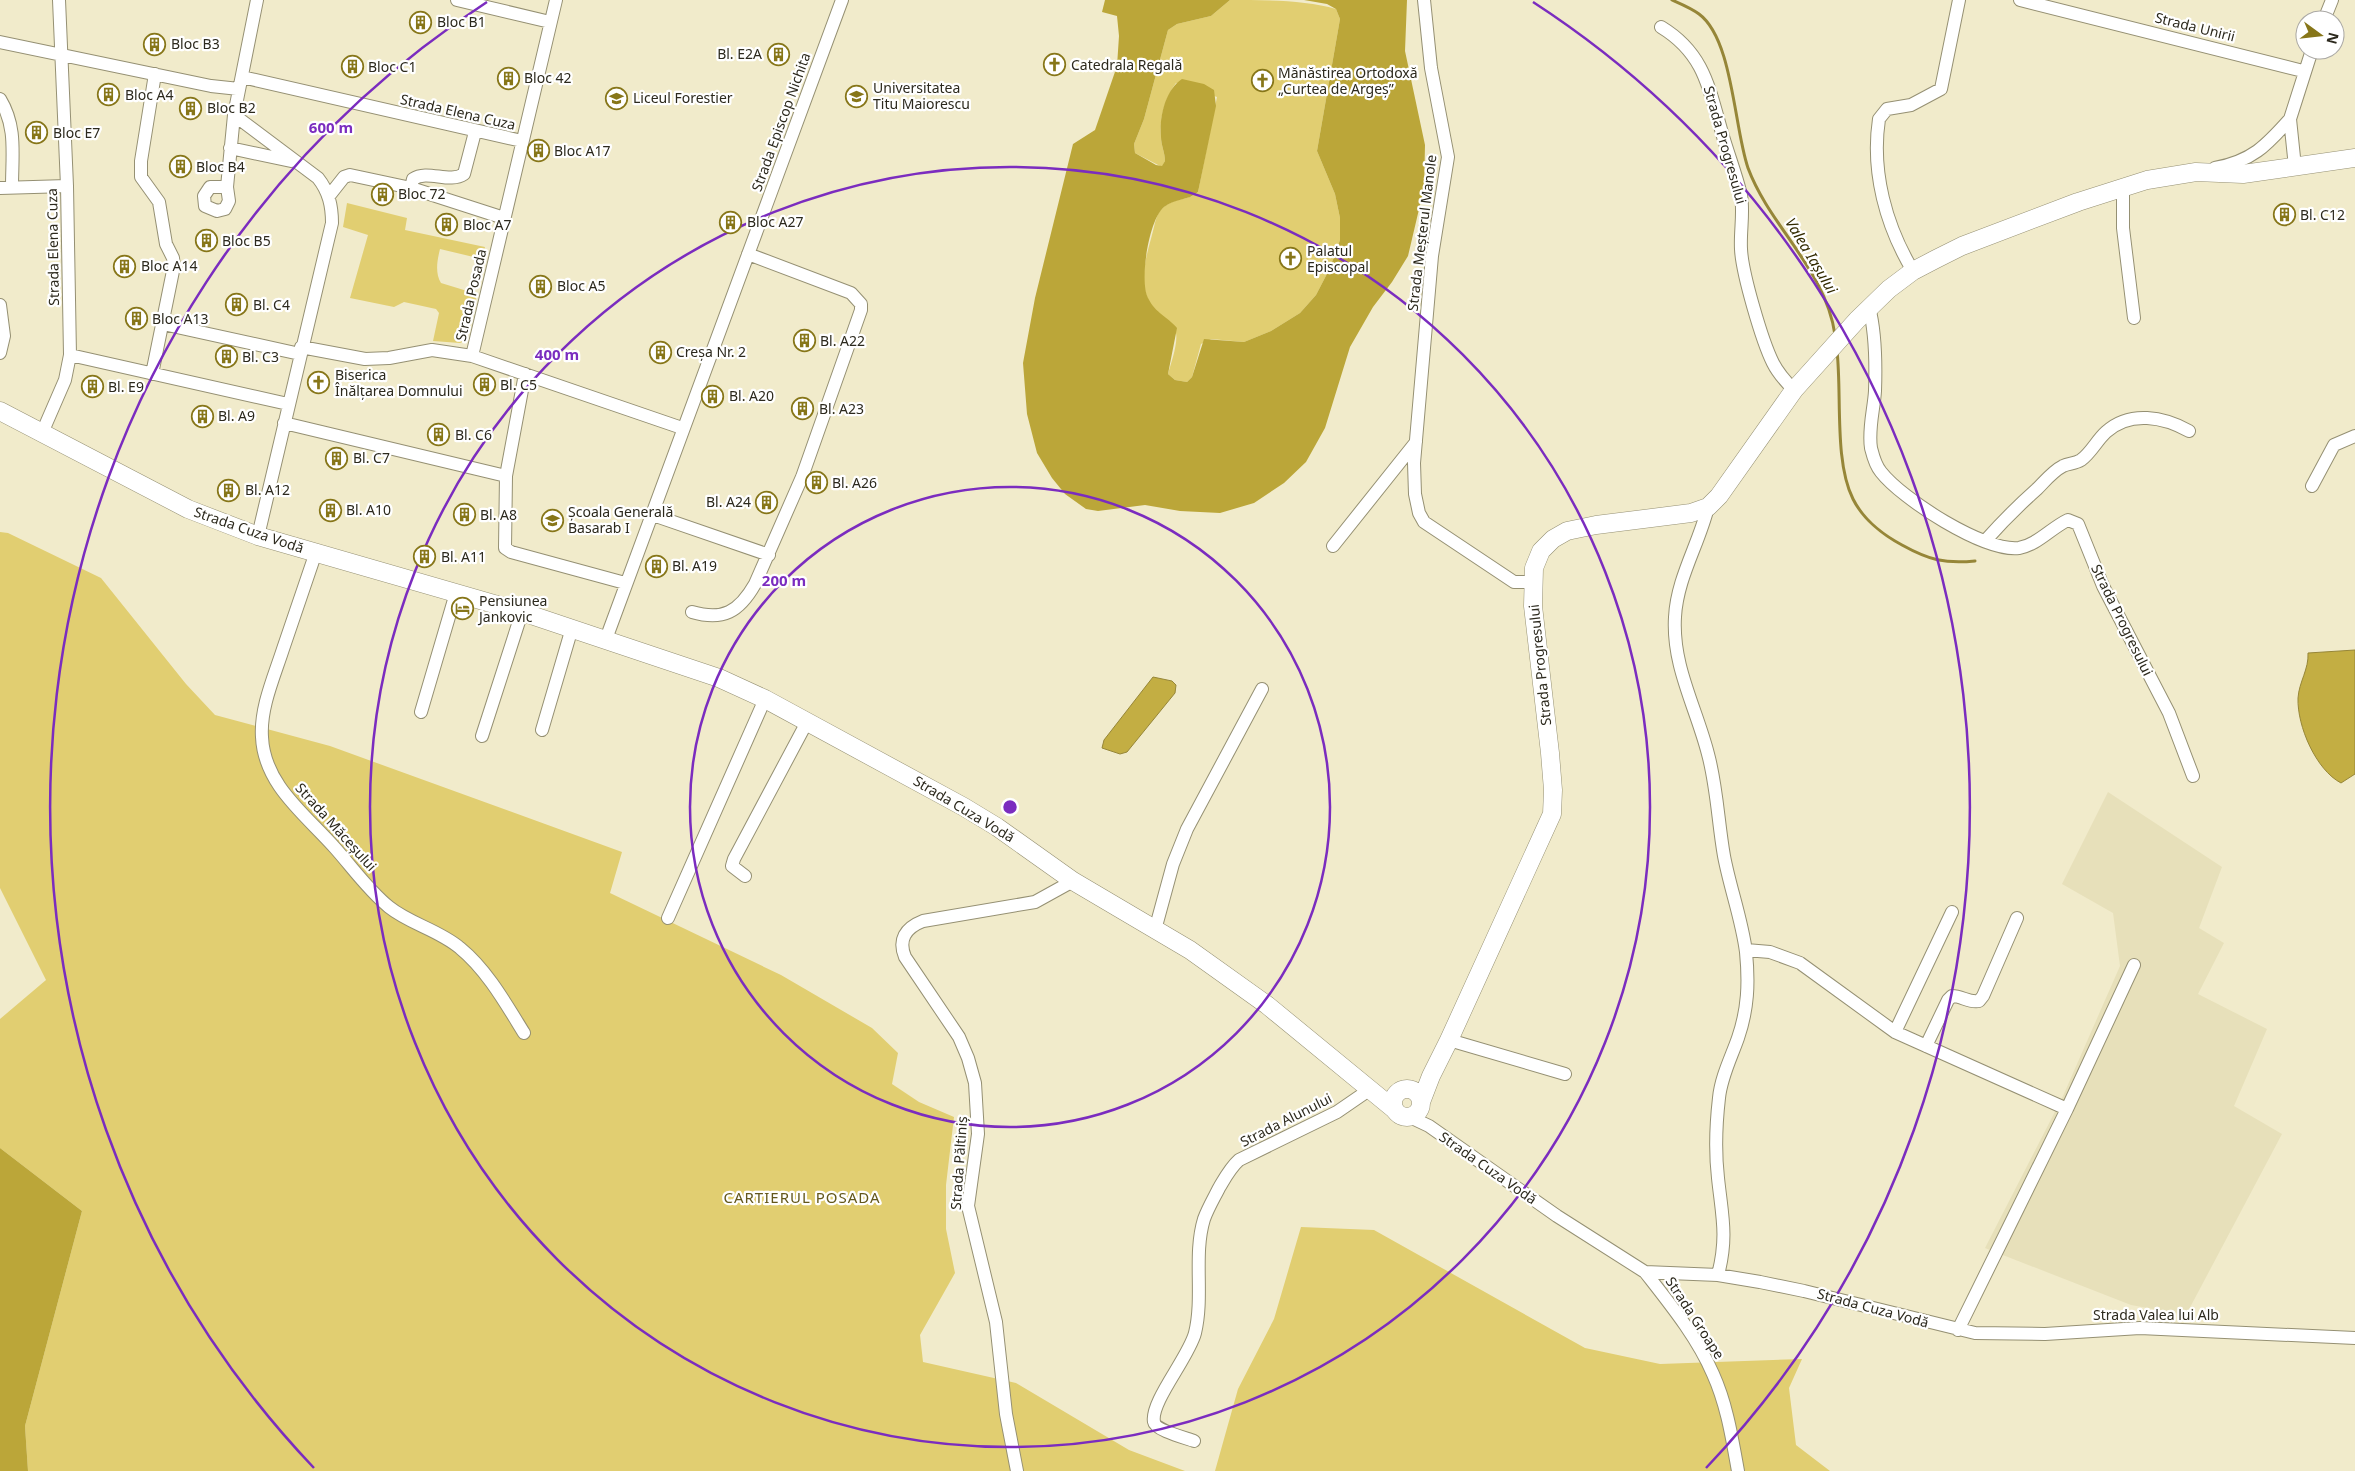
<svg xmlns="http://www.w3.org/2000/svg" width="2355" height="1471" viewBox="0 0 2355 1471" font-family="'Noto Sans',sans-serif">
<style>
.built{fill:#e7e0ba}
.green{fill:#e1ce71}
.forest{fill:#bba639}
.water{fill:#c3ae43;stroke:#968638}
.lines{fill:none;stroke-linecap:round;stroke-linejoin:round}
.stream{stroke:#968638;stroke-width:3}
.street-casing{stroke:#959073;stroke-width:14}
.secondary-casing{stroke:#959073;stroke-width:19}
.street{stroke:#fff;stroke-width:12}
.secondary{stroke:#fff;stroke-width:18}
.ring{fill:none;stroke:#7b2cbf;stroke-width:2.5}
.labels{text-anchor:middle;stroke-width:4.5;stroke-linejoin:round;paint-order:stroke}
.poi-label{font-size:14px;fill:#2c291d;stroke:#fff;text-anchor:start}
.street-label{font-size:14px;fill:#2c291d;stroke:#fff}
.water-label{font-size:15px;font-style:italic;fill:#332b00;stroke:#fff}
.neighbourhood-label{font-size:15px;letter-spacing:1px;fill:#63571b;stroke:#fff}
.centre{fill:#7b2cbf;stroke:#fff;stroke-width:2.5}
.ring-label{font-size:15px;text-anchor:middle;font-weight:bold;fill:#7b2cbf;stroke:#fff;stroke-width:4.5;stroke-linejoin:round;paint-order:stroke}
</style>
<rect width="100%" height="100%" fill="#f1ebcb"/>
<path class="built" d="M2108 792 2222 867 2199 928 2224 943 2198 994 2267 1029 2234 1106 2282 1134 2186 1315 2131 1305 1985 1248 2063 1096 2120 966 2113 913 2062 884Z"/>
<path class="green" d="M1230 0C1263 0 1306 0 1336 9L1340 19 1317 151 1335 194 1340 218V240L1330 268 1316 295 1300 313 1271 331 1244 342 1211 339 1201 344 1192 377 1187 382 1175 380 1168 374C1171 363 1178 344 1176 333 1174 321 1163 320 1156 312 1135 288 1146 258 1153 231 1155 224 1156 215 1161 210 1174 196 1187 202 1198 192L1217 97 1176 83C1165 98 1159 118 1161 137 1161 145 1165 153 1165 161L1162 167 1135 153 1134 144 1144 119 1168 30 1177 24 1211 16Z
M347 203 407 218 405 230 485 247 482 259 440 249C437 261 435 273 441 283L477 294 465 341 460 343 433 341 439 313 436 309 404 302 394 307 350 298 368 235 343 227Z
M0 532 8 533 101 578 186 684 215 715 330 746 622 852 610 893 781 975 872 1028 898 1053 892 1084 919 1102 954 1117 946 1185V1229L955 1273 920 1335 923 1362 1016 1383 1129 1450 1185 1471H28L25 1426 82 1211 0 1148V1019L46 980 0 888Z
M1301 1227 1374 1230 1585 1348 1660 1364 1802 1359 1789 1388 1796 1445 1830 1471H1215L1238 1389 1274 1319Z"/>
<path class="forest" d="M1105 0H1230L1211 16 1177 24 1168 30 1144 119 1134 144 1135 153 1156 165 1162 166 1165 161C1165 153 1161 145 1161 137 1159 118 1165 90 1182 79L1204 84 1214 90 1216 106 1198 192C1188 201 1175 198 1164 207 1149 219 1139 281 1148 298 1156 314 1167 316 1177 328L1168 374 1175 380 1187 382 1192 377 1204 339 1244 342 1271 331 1300 313 1316 295 1330 268 1340 240V218L1335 194 1317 151 1340 19 1336 9 1327 4 1304 0H1407L1405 51 1425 145 1424 188 1408 256 1392 282 1373 307 1350 347 1325 428 1306 462 1284 483 1254 503 1220 513 1180 511 1145 505 1098 511 1086 509 1065 494 1052 478 1037 453 1027 414 1023 363 1035 298 1073 144 1095 130 1117 66 1119 36 1117 16 1102 12Z
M0 1148 82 1211 25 1426 28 1471H0Z"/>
<path class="water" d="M2355 650V774L2341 783C2316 770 2297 726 2298 698 2299 682 2309 669 2308 653Z
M1153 677 1172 681 1176 685 1175 693 1127 752 1120 754 1102 748 1104 740Z"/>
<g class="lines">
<path class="stream" d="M1672 0C1681 4 1691 8 1699 14 1733 39 1734 128 1748 168 1770 227 1826 270 1835 335
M1837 351C1842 395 1834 461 1853 499 1863 519 1883 535 1902 545 1929 560 1945 564 1975 561"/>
<defs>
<path id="street" d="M457 0 550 22
M1424 0 1431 68 1448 157 1432 256 1414 463 1415 494 1419 513 1424 522 1514 582H1533
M2020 0 2303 71
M2324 20 2332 0
M1661 27C1704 53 1709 88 1722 133 1728 154 1736 174 1741 195 1744 213 1740 231 1741 249 1742 273 1762 341 1773 363 1778 373 1786 382 1794 390
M0 42 211 86 239 89
M242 77 522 141
M0 99C17 127 12 154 12 187
M234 115 318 178C329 192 332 206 332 223L258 536
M230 148 291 161
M2295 167 2290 119 2312 50
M2215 168C2252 161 2266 146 2290 119
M227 187H210L204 196 205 206 217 211 225 209 229 201 227 187 234 115 257 0
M2123 187V228L2134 318
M0 188 67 186
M411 188 413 179C428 169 449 184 464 174L475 132
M329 196 344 177 350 175 411 188 504 218
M1913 271C1886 226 1871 172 1879 119L1887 109 1911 105 1941 89 1959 0
M0 305 4 336 0 353
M1869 307C1876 334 1876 363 1875 391 1874 409 1868 429 1871 448 1873 456 1875 465 1881 472 1902 499 1984 552 2019 548 2037 545 2051 528 2068 520L2078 524 2103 586 2169 713 2193 776
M163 324 300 354
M301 347 365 359 389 358 432 350 472 356 682 428
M70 355 288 404
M472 356 556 0
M152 374 174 266 173 258 166 244 159 202 141 177V161L155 74
M525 374 506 476 505 548 511 552 625 583
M284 423 506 476
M42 433 65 380 70 355 67 186 59 0
M2312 486 2334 445 2355 436
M1708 507C1699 544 1677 578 1675 617 1672 666 1696 707 1708 754 1717 787 1718 822 1724 856 1730 888 1742 920 1746 952 1749 983 1748 1009 1738 1038 1731 1058 1721 1077 1719 1098 1716 1124 1715 1152 1718 1178 1722 1216 1728 1236 1718 1275
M650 514 769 555
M1986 540C2002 522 2019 505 2037 489 2045 481 2053 471 2063 466 2068 463 2075 464 2081 460 2091 453 2097 440 2106 432 2130 410 2164 417 2189 431
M1333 546 1416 442
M316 552C305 585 294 617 283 649 274 677 260 708 262 737 264 785 306 815 335 848 352 867 368 890 389 907 410 924 439 930 460 948 487 970 506 1004 524 1033
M692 612C723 621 739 612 755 584L802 477 861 310V304L851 293 748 254
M606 639 842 0
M421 712 456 593
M542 730 572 628
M482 736 522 612
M745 876 732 866 734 859 807 722
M668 918 765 699
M1155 930 1173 864 1187 829 1262 689
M1746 950 1770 952 1800 963 1895 1032 2067 1109
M1895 1032 1952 912
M1449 1040 1565 1074
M1926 1046 1948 1000 1952 996C1962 996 1969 1003 1979 1001L1983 996 2017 918
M1410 1117 1429 1126 1557 1216 1645 1272 1718 1275 1760 1282 1804 1291 1975 1333 2045 1334 2140 1328 2355 1338
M1645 1272C1670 1304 1697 1337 1713 1374 1727 1405 1732 1438 1738 1471
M1958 1330 2067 1109 2134 965
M1194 1441C1186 1438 1155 1430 1154 1422 1150 1402 1189 1357 1195 1333 1204 1296 1193 1255 1204 1219 1208 1208 1214 1198 1219 1188 1225 1178 1230 1168 1239 1160L1337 1112 1369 1090
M1017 1471 1006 1414 996 1322 968 1206 978 1134 975 1083 968 1058 959 1037 905 957C898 940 905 928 923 921L1035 902 1073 881"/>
<path id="secondary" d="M0 411 188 509 258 536 522 612 719 678 765 699 964 807 997 827 1073 881 1190 950 1267 1005 1395 1110
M1393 1103a14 14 0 1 1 28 0a14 14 0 1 1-28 0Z
M1421 1102 1431 1076 1449 1040 1552 814 1553 790 1550 753 1533 606 1534 568 1541 551 1553 539 1567 531 1596 525 1691 513 1708 507 1719 496 1794 390 1857 320 1889 289 1913 271 1936 259 1962 246 2078 202 2147 180 2196 172 2243 174 2355 158"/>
</defs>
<use href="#street" class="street-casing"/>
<use href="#secondary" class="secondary-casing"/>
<use href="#street" class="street"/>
<use href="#secondary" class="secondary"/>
</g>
<g class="ring">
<circle cx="1010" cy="807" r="320"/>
<circle cx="1010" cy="807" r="640"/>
<path d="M314 1468A960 960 0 0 1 487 2M1533 2A960 960 0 0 1 1706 1468"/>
</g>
<defs>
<symbol id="building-ring" viewBox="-11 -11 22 22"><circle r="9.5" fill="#fff" stroke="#877619" stroke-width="1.5"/><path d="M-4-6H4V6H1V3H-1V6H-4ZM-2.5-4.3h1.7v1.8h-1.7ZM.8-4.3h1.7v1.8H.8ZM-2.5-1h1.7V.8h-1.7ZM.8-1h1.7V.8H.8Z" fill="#877619"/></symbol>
<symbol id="church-ring" viewBox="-11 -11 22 22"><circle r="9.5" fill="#fff" stroke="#877619" stroke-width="1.5"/><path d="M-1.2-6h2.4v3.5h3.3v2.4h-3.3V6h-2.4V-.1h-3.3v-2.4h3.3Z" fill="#877619"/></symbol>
<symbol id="university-ring" viewBox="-11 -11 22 22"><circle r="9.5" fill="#fff" stroke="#877619" stroke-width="1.5"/><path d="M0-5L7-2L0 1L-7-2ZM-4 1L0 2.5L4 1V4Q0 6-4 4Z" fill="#877619"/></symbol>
<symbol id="school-ring" viewBox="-11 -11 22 22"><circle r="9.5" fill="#fff" stroke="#877619" stroke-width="1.5"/><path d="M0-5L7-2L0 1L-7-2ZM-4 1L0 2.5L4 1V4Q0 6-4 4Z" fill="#877619"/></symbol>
<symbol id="hotel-ring" viewBox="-11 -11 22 22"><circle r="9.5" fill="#fff" stroke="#877619" stroke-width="1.5"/><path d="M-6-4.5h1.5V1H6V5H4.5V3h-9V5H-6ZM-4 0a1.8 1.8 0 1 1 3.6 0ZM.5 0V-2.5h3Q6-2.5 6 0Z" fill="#877619"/></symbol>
</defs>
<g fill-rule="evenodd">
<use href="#building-ring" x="408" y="10" width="25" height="25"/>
<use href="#building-ring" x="142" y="32" width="25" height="25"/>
<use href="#building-ring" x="766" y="42" width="25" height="25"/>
<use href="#church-ring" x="1042" y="52" width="25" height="25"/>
<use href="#building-ring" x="340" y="54" width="25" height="25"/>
<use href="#building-ring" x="496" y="66" width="25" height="25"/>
<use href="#church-ring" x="1250" y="68" width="25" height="25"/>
<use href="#building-ring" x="96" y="82" width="25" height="25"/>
<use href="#university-ring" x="844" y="84" width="25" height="25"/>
<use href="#university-ring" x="604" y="86" width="25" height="25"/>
<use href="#building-ring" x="178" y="96" width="25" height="25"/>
<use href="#building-ring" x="24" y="120" width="25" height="25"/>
<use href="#building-ring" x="526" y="138" width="25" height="25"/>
<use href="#building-ring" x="168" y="154" width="25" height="25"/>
<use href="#building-ring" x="370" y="182" width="25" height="25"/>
<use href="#building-ring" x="2272" y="202" width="25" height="25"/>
<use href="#building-ring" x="718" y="210" width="25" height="25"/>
<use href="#building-ring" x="434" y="212" width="25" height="25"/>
<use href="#building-ring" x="194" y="228" width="25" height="25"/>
<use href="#church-ring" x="1278" y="246" width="25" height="25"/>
<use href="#building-ring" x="112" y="254" width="25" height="25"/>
<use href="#building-ring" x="528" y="274" width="25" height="25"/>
<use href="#building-ring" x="224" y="292" width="25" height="25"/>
<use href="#building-ring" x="124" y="306" width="25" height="25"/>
<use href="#building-ring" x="792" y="328" width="25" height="25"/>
<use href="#building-ring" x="648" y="340" width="25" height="25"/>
<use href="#building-ring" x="214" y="344" width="25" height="25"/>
<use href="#church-ring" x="306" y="370" width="25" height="25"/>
<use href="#building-ring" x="472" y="372" width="25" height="25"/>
<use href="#building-ring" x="80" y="374" width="25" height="25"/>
<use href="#building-ring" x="700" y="384" width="25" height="25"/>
<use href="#building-ring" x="790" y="396" width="25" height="25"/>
<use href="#building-ring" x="190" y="404" width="25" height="25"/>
<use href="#building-ring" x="426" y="422" width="25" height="25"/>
<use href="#building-ring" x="324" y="446" width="25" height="25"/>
<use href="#building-ring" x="804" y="470" width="25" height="25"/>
<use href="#building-ring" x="216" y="478" width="25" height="25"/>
<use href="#building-ring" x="754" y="490" width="25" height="25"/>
<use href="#building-ring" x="318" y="498" width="25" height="25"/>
<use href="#building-ring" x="452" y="502" width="25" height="25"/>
<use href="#school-ring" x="540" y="508" width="25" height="25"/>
<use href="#building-ring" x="412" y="544" width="25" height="25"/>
<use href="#building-ring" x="644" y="554" width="25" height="25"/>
<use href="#hotel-ring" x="450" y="596" width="25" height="25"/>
</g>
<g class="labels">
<g class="poi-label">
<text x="437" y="27">Bloc B1</text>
<text x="171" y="49">Bloc B3</text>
<text x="762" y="59" text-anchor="end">Bl. E2A</text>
<text x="1071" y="70">Catedrala Regală</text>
<text x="368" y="72">Bloc C1</text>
<text x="1278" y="78">Mănăstirea Ortodoxă<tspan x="1278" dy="16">„Curtea de Argeș”</tspan></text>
<text x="524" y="83">Bloc 42</text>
<text x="873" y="93">Universitatea<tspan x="873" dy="16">Titu Maiorescu</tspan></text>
<text x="125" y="100">Bloc A4</text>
<text x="633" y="103">Liceul Forestier</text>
<text x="207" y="113">Bloc B2</text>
<text x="53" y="138">Bloc E7</text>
<text x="554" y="156">Bloc A17</text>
<text x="196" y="172">Bloc B4</text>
<text x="398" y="199">Bloc 72</text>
<text x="2300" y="220">Bl. C12</text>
<text x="747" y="227">Bloc A27</text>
<text x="463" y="230">Bloc A7</text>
<text x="222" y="246">Bloc B5</text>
<text x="1307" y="256">Palatul<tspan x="1307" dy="16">Episcopal</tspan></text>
<text x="141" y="271">Bloc A14</text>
<text x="557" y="291">Bloc A5</text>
<text x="253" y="310">Bl. C4</text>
<text x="152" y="324">Bloc A13</text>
<text x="820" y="346">Bl. A22</text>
<text x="676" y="357">Creșa Nr. 2</text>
<text x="242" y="362">Bl. C3</text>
<text x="335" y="380">Biserica<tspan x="335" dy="16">Înălțarea Domnului</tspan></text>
<text x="500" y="390">Bl. C5</text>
<text x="108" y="392">Bl. E9</text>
<text x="729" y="401">Bl. A20</text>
<text x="819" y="414">Bl. A23</text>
<text x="218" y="421">Bl. A9</text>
<text x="455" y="440">Bl. C6</text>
<text x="353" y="463">Bl. C7</text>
<text x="832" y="488">Bl. A26</text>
<text x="245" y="495">Bl. A12</text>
<text x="751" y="507" text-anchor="end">Bl. A24</text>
<text x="346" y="515">Bl. A10</text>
<text x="568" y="517">Școala Generală<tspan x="568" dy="16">Basarab I</tspan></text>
<text x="480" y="520">Bl. A8</text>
<text x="441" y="562">Bl. A11</text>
<text x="672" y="571">Bl. A19</text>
<text x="479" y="606">Pensiunea<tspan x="479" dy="16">Jankovic</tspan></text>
</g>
<g class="street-label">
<text transform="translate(2195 27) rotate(14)" y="5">Strada Unirii</text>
<text transform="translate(458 112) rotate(13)" y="5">Strada Elena Cuza</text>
<text transform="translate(781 122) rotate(-70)" y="5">Strada Episcop Nichita</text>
<text transform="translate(1725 145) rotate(74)" y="5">Strada Progresului</text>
<text transform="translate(1422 233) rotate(-83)" y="5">Strada Meșterul Manole</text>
<text transform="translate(53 247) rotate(-91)" y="5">Strada Elena Cuza</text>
<text transform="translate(471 295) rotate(-77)" y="5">Strada Posada</text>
<text transform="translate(249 530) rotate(19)" y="5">Strada Cuza Vodă</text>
<text transform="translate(2122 620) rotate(64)" y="5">Strada Progresului</text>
<text transform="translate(1540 665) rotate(-96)" y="5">Strada Progresului</text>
<text transform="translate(964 809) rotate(31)" y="5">Strada Cuza Vodă</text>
<text transform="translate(336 827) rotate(48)" y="5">Strada Măceșului</text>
<text transform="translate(1286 1120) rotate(-27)" y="5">Strada Alunului</text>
<text transform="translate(959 1163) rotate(-86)" y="5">Strada Păltiniș</text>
<text transform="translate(1488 1168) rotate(35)" y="5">Strada Cuza Vodă</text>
<text transform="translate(1873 1308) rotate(15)" y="5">Strada Cuza Vodă</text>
<text x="2156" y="1320">Strada Valea lui Alb</text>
<text transform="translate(1695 1318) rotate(57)" y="5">Strada Groape</text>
</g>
<g class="water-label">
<text transform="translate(1811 256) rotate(59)" y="5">Valea Iașului</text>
</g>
<g class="neighbourhood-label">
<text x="802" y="1203">CARTIERUL POSADA</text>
</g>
</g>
<circle cx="1010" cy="807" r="8" class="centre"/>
<g class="ring-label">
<text x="331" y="133">600 m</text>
<text x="557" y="360">400 m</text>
<text x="784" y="586">200 m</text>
</g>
<g transform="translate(2320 35) rotate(105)"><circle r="24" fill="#ffffff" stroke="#aba9a5"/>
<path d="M0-4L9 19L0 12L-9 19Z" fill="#877619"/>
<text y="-8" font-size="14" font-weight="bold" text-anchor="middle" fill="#2c291d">N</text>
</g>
</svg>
